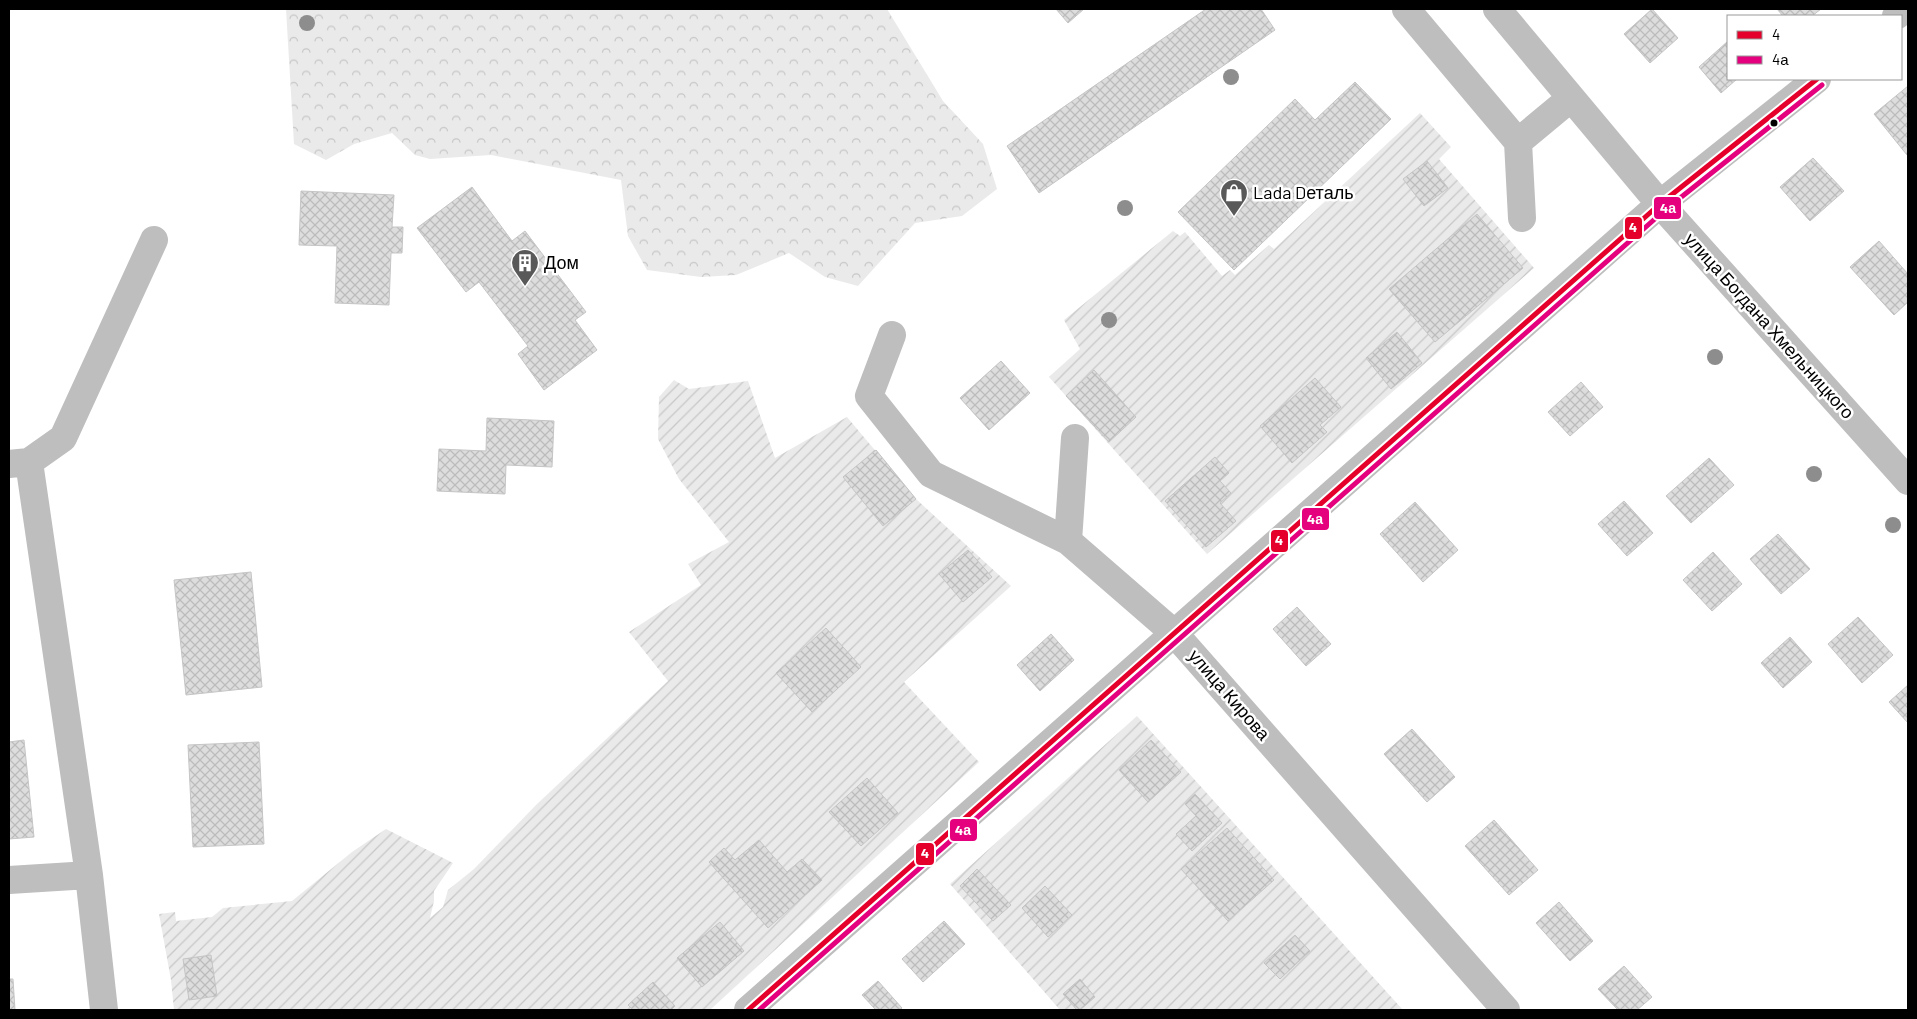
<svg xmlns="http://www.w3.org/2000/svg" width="1917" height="1019" viewBox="0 0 1917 1019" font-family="Barlow,sans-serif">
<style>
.forest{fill:url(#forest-crowns)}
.garden{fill:url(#garden-furrows)}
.building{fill:url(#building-cross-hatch);stroke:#c5c5c5}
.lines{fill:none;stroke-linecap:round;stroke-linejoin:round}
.minor{stroke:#bebebe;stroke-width:28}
.bus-1-casing{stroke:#fff;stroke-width:9}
.bus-2-casing{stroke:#fff;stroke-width:9}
.bus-1{stroke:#e4002b;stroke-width:5}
.bus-2{stroke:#e5007d;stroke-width:5}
.tree{fill:#8d8d8d}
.bus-dot{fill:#000;stroke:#fff;stroke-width:2}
.labels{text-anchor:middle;stroke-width:5;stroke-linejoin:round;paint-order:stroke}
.poi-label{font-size:18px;fill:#000;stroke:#fff;text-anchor:start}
.street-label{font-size:18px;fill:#000;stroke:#fff}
.line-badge{stroke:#fff;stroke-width:2}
.badge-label{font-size:14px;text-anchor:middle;font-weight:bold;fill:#fff}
</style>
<defs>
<pattern id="forest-crowns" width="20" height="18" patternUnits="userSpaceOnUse" patternTransform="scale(1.25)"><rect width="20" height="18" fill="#eaeaea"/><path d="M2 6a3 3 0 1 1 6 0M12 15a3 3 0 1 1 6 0" fill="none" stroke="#c7c7c7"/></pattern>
<pattern id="garden-furrows" width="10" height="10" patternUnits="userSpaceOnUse" patternTransform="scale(1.25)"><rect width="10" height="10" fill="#eaeaea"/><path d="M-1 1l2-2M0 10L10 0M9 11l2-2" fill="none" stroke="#c7c7c7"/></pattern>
<pattern id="building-cross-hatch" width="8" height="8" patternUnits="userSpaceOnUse" patternTransform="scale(1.25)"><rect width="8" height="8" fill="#ddd"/><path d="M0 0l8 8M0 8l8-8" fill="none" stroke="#bcbcbc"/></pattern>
</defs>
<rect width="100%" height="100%" fill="#fff"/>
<path class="forest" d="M286 9H887L943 101 983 144 997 189 962 216 915 223 858 286 825 277 789 253 736 275 701 277 647 270 628 236 621 180 491 155 430 159 415 155 392 133 354 144 326 160 294 144Z"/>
<path class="garden" d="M1420 113 1451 147 1439 159 1534 268 1207 554 1049 377 1080 349 1064 320 1173 231 1180 236 1185 232 1222 276 1230 270 1235 275 1269 245 1274 249Z
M674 380 689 389 748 381 775 458 847 417 916 499 1011 586 904 682 979 762 710 1010H174L171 980 159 914 175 912 176 921 212 917 223 908 292 901 352 852 386 829 453 863 434 891V901L430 918 443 907 448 890 474 869 536 805 668 681 629 632 701 585 688 564 729 542 679 479 658 439 659 397Z
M1137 716 1403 1010H1060L950 884Z"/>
<path class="building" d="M1056 9H1084L1068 23Z
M1206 9H1261L1275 30 1039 193 1007 146Z
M1652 9 1678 38 1650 63 1624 34Z
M1777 9H1821L1812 16H1783Z
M1728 41V79H1737L1721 93 1699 67Z
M1355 82 1391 119 1234 270 1178 212 1295 99 1315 120Z
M1908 86V154L1907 155 1874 114Z
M1813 158 1844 191 1810 221 1780 187Z
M1427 161 1448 188 1424 206 1403 179Z
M472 187 512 241 525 231 586 312 575 320 597 350 544 390 518 354 528 346 479 282 466 292 417 228Z
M301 191 394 195 392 227H403L402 253H391L389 305 335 303 337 246 299 245Z
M1477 214 1523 268 1435 342 1389 289Z
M1879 241 1908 274V302L1894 315 1850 267Z
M1397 332 1422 363 1391 389 1366 358Z
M1001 361 1030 393 989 430 960 398Z
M1094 370 1136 417 1109 442 1066 396Z
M1315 378 1341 407 1320 425 1327 432 1292 463 1260 426Z
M1581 382 1603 407 1570 436 1548 412Z
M487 418 554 421 552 467 506 465 505 494 437 491 439 449 486 451Z
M876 450 916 499 883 526 843 477Z
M1215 457 1229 473 1220 481 1231 493 1220 503 1236 521 1206 547 1165 501Z
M1709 458 1734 485 1691 523 1666 496Z
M1624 501 1653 533 1627 556 1598 524Z
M1415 502 1458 550 1423 582 1380 534Z
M1778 534 1810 569 1781 594 1750 559Z
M968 550 992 577 963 602 939 574Z
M1713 552 1742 584 1712 611 1683 580Z
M251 572 262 687 186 695 174 580Z
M1297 607 1331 644 1306 666 1273 629Z
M1858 617 1893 655 1862 683 1828 644Z
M826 628 861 667 812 712 776 673Z
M1051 634 1074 660 1040 691 1017 665Z
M1790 637 1812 662 1783 688 1761 663Z
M1908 685V723L1889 702Z
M1412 729 1455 777 1427 802 1384 754Z
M24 740 34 837 9 839V742Z
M1151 740 1181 772 1148 802 1119 770Z
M259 742 264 844 193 847 188 745Z
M867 778 898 813 861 846 829 812Z
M1195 794 1222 823 1192 851 1176 834 1196 816 1185 804Z
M1494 820 1538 870 1509 895 1465 846Z
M1227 828 1274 880 1228 921 1181 869Z
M759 840 787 872 802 859 822 880 768 928 709 862 724 848 735 860Z
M977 869 1011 905 993 921 960 886Z
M1045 886 1072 915 1048 937 1022 908Z
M1559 902 1593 941 1570 961 1536 923Z
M944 921 965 944 923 982 902 959Z
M720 922 744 951 702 987 677 958Z
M1295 935 1310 951 1280 979 1264 963Z
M211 955 217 996 189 1000 183 959Z
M1624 966 1652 997 1637 1010H1618L1598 989Z
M9 979H13L15 1010H9Z
M1080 979 1095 997 1080 1010H1077L1063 994Z
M878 981 902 1008 900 1010H876L862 995Z
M653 982 675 1006 671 1010H633L628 1005Z"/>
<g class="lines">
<path class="minor" d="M1406 9 1518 142 1571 98
M1497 9 1660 204 1908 481
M1896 16 1905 9
M1518 142 1522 218
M892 335 869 396 931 474 1068 541 1174 633 1506 1010
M29 462 89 875 104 1010
M9 464 29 462 63 438 154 240
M1068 541 1075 438
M9 880 89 875
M748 1010 1660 204 1817 79"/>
<defs>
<path id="bus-1" d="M748 1010 1660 204 1817 79"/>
<path id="bus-2" d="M759 1010 1665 210 1822 85"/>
</defs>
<use href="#bus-1" class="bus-1-casing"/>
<use href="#bus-2" class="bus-2-casing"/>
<use href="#bus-1" class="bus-1"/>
<use href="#bus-2" class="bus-2"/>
</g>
<g class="tree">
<circle cx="307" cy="23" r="8"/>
<circle cx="1231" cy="77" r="8"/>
<circle cx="1125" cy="208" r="8"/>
<circle cx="1109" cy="320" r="8"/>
<circle cx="1715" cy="357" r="8"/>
<circle cx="1814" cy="474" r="8"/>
<circle cx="1893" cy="525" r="8"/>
</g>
<defs>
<symbol id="shop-pin" viewBox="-11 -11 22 30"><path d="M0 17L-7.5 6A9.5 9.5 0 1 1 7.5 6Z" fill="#595959" stroke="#fff"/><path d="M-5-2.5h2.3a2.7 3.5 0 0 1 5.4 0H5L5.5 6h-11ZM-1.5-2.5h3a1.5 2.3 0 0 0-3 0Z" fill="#fff"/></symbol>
<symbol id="building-pin" viewBox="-11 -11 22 30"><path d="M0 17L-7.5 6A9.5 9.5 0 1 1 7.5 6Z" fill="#595959" stroke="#fff"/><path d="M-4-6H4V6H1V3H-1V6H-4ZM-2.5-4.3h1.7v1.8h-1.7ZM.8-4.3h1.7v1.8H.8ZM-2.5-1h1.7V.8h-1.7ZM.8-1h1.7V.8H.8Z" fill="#fff"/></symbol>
</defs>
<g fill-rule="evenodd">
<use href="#shop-pin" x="1218" y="177" width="32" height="43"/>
<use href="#building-pin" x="509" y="247" width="32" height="43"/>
</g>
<circle class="bus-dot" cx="1774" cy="123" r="4.5"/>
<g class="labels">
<g class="poi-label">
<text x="1253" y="199">Lada Dеталь</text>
<text x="544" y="269">Дом</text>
</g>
<g class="street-label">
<text transform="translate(1769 326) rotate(48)" y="6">улица Богдана Хмельницкого</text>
<text transform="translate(1229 695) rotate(49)" y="6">улица Кирова</text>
</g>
</g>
<g class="line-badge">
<rect x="1653" y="196" width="29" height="24" rx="5" fill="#e5007d"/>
<rect x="1624" y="216" width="19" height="24" rx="5" fill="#e4002b"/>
<rect x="1301" y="507" width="29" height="24" rx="5" fill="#e5007d"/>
<rect x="1270" y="529" width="19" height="24" rx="5" fill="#e4002b"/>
<rect x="949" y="818" width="29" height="24" rx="5" fill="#e5007d"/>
<rect x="915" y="842" width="20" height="24" rx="5" fill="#e4002b"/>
</g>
<g class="badge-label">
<text x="1668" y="213">4а</text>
<text x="1633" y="232">4</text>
<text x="1315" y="524">4а</text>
<text x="1279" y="545">4</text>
<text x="963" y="835">4а</text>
<text x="925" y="858">4</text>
</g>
<rect width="1917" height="1019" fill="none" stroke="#000000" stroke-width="20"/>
<rect x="1727" y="15" width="175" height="65" fill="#ffffff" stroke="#999999"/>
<rect x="1737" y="31" width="25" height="8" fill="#e4002b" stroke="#999999"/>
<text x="1772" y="40" font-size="15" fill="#000000">4</text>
<rect x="1737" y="56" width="25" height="8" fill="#e5007d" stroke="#999999"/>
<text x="1772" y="65" font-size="15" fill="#000000">4а</text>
</svg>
